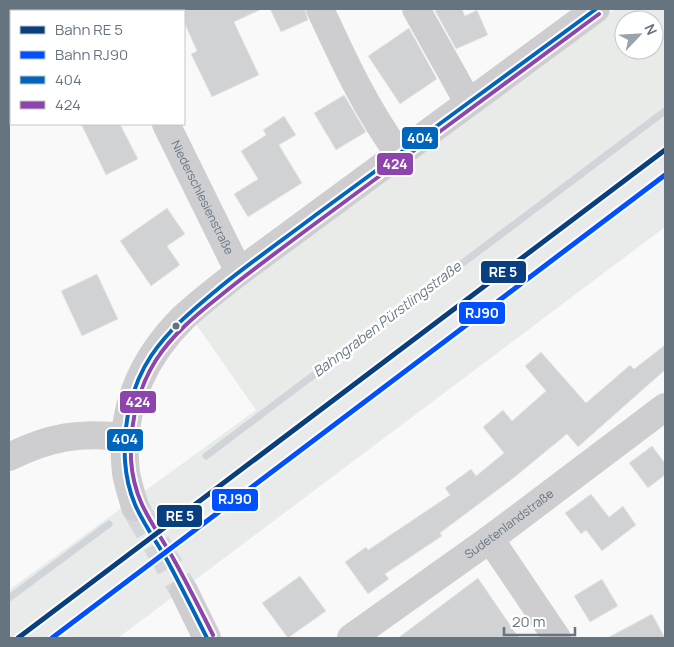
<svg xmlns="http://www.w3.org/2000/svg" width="674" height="647" viewBox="0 0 674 647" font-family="Manrope,sans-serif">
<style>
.built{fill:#e9eaea}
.green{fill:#e8ebe7;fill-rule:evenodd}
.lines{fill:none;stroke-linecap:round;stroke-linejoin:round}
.stream{stroke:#cfd5d9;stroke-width:7}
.building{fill:#d0d2d3;stroke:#e8e8e8}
.minor-tunnel{stroke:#d4d8db;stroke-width:28;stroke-dasharray:28 14;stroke-linecap:butt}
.minor{stroke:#ceced0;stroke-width:28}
.bus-1-casing{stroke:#fff;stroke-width:8}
.bus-2-casing{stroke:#fff;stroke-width:8}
.bus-1{stroke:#0065bd;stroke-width:4}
.bus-2{stroke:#8e44ad;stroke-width:4}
.rail-1-casing{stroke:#fff;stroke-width:9}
.rail-2-casing{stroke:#fff;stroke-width:9}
.rail-1{stroke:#093f7f;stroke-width:5}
.rail-2{stroke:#0050ff;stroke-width:5}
.bus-dot{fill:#667480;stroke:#fff;stroke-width:2}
.labels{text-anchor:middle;stroke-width:5;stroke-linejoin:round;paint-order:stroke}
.street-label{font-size:12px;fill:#667480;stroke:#fff}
.water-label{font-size:14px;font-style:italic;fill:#677881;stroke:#fff}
.line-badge{stroke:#fff;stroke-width:2}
.badge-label{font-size:14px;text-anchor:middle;font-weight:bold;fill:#fff}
</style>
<rect width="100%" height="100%" fill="#f9f9f9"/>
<path class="built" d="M665 103V227L118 638H9V590L256 410Z"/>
<path class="green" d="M615 9H665V103L256 410 196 324 244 282ZM624 20H654V50H624Z"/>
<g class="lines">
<path class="stream" d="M206 456 665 111
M9 598 109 524"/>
</g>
<path class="building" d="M178 9H262L234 22 259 75 212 97 191 54 197 51 184 22V11H179Z
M270 9H305L308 20 281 32Z
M438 9H462L465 16 477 10 488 35 456 49 435 11Z
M409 28 437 79 400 104 368 56Z
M344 95 366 132 336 150 314 113Z
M284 116 296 135 279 145 302 183 248 217 234 194 258 179 241 151 266 135 263 130Z
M81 124H120L138 159 106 175Z
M167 208 185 234 167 246 180 265 151 286 120 241Z
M97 274 118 319 82 336 61 291Z
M665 345V370L578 447 567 434 511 480 440 533 442 536 385 574 389 579 368 594 345 562 366 547 368 550 450 495 445 488 471 469 476 476 504 453 483 427 503 410 512 421 546 391 525 366 541 352 586 403 630 365 634 369Z
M652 446 665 463V475L648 488 629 463Z
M591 494 609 517 623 506 636 525 602 551 586 530 581 534 565 513Z
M300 576 326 611 288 638 262 603Z
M478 578 519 638H398Z
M602 579 618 606 590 622 574 596Z
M652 614 665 638H607Z"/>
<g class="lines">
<path class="minor-tunnel" d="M135 507 184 591"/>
<g class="minor">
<path d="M110 9 111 11"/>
<path d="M320 9C343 59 366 109 399 154"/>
<path d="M416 9 468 102"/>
<path id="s1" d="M166 124 239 272"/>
<path d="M9 457C49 437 79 432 124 437"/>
<path d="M135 507C132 496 128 484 126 473 119 412 140 361 183 318 200 302 220 287 239 272L596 9"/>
<path d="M490 539 557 638"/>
<path d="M184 591 207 638"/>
<path id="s2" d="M351 638 490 539 665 407"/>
</g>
<defs>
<path id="bus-1" d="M207 638C194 612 181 586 167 560 146 524 128 505 125 461 123 425 131 386 151 356 169 329 194 309 219 288 251 262 284 239 317 214 410 146 503 77 596 9"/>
<path id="bus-2" d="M213 635C200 609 187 583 173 558 153 523 134 503 131 460 130 425 137 390 156 360 172 335 196 315 220 296 252 270 286 245 320 220 413 151 506 83 599 14"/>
</defs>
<use href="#bus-1" class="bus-1-casing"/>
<use href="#bus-2" class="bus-2-casing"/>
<use href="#bus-1" class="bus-1"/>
<use href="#bus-2" class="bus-2"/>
<defs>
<path id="rail-1" d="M18 638 665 150"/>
<path id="rail-2" d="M52 638 665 175"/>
</defs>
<use href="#rail-1" class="rail-1-casing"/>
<use href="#rail-2" class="rail-2-casing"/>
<use href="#rail-1" class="rail-1"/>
<use href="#rail-2" class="rail-2"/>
</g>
<circle class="bus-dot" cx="176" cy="326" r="4.5"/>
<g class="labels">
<g class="street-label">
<text dy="4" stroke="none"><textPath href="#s1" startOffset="82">Niederschlesienstraße</textPath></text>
<text dy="4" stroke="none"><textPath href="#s2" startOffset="195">Sudetenlandstraße</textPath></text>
</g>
<g class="water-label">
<text transform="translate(387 319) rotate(-37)" y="5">Bahngraben Pürstlingstraße</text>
</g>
</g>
<g class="line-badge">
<rect x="401" y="126" width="38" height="24" rx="5" fill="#0065bd"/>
<rect x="376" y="152" width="38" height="24" rx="5" fill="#8e44ad"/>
<rect x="480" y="260" width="47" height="24" rx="5" fill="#093f7f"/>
<rect x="458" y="301" width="48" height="24" rx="5" fill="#0050ff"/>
<rect x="119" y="390" width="38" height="24" rx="5" fill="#8e44ad"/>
<rect x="106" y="428" width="38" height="24" rx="5" fill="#0065bd"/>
<rect x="211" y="488" width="48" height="24" rx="5" fill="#0050ff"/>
<rect x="156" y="504" width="47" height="24" rx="5" fill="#093f7f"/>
</g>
<g class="badge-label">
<text x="420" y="143">404</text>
<text x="395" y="169">424</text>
<text x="503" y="277">RE 5</text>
<text x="482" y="318">RJ90</text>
<text x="138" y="407">424</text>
<text x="125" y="444">404</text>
<text x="235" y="504">RJ90</text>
<text x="180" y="521">RE 5</text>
</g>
<rect width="674" height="647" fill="none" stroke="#667480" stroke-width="20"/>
<rect x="10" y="10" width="175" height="115" fill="#ffffff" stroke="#c2c7cc"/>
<rect x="20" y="26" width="25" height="8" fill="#093f7f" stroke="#c2c7cc"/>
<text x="55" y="35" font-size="15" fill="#667480">Bahn RE 5</text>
<rect x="20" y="51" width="25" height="8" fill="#0050ff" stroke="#c2c7cc"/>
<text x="55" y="60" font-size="15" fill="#667480">Bahn RJ90</text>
<rect x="20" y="76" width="25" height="8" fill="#0065bd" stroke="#c2c7cc"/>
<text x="55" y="85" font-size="15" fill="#667480">404</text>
<rect x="20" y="101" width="25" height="8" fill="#8e44ad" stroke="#c2c7cc"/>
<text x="55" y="110" font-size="15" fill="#667480">424</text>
<g transform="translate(639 35) rotate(65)"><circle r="24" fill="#ffffff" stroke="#c2c7cc"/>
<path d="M0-4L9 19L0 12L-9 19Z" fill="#99a3aa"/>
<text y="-8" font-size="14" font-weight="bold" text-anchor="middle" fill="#667480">N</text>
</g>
<path d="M504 627v8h71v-8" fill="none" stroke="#667480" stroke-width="2.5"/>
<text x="512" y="627" font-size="15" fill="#667480" stroke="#ffffff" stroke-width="4" paint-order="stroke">20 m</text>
</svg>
